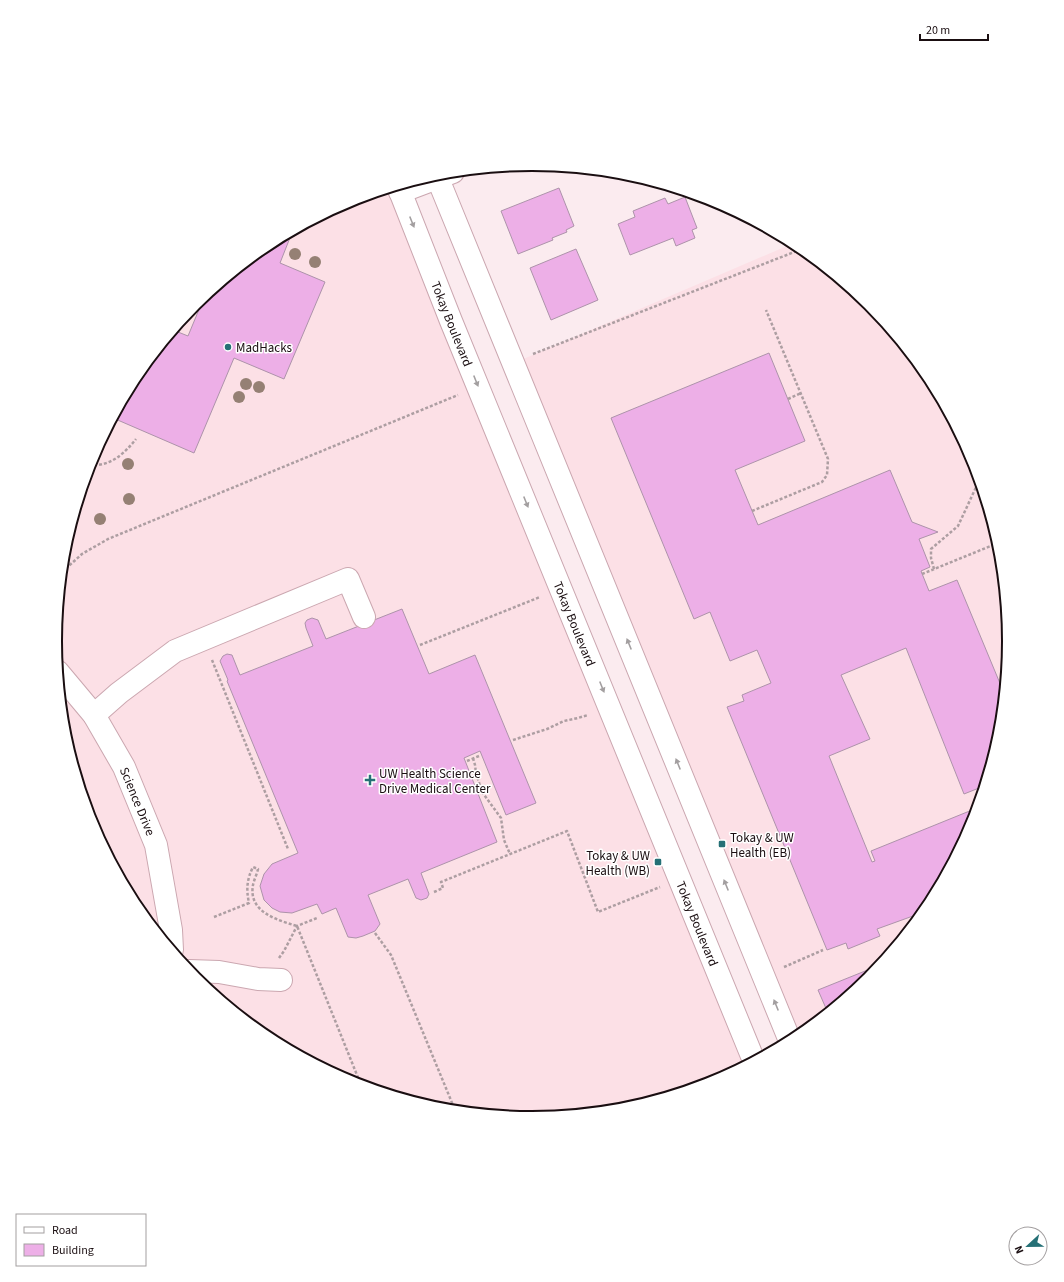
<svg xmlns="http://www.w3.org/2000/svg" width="1064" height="1282" viewBox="0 0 1064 1282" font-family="'Source Sans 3',sans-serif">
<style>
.built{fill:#fce0e6}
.building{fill:#edafe7;stroke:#ad93aa}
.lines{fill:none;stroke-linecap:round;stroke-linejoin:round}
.minor-casing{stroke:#cba7b0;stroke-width:24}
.path{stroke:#ad9ea2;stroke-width:2.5;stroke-dasharray:3 2;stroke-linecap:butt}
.minor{stroke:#fff;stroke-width:22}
.tree{fill:#958074}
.oneway{fill:#a39fa0}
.poi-dot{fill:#257076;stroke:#fff;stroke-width:1.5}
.labels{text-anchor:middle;stroke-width:3;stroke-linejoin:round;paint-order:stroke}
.street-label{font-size:13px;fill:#1a0e11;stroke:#fff}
.poi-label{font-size:13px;fill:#1a0e11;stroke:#fff;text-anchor:start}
.rim{fill:none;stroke:#1a0e11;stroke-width:2}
</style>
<rect width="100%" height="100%" fill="#fbebef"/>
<path class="built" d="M398 186 754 1061 714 1082 625 1109 532 1118 439 1109 349 1082 267 1037 195 978 135 906 91 823 64 734 55 641 64 548 91 458 136 376 195 304 267 244 350 200Z
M794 243 869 304 929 376 973 459 1000 548 1009 641 1000 734 973 824 928 906 869 978 797 1038 514 363Z"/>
<path class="building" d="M559 188 574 226 566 230 567 232 552 238 553 240 518 254 501 211Z
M685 197 697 228 692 230 695 238 676 246 673 238 630 255 618 224 635 217 633 211 665 198 668 204Z
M293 230 280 263 325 282 284 379 234 358 194 453 113 418 136 376 173 330 188 336 205 295 267 244Z
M576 249 598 300 551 320 530 268Z
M769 353 805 441 735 470 758 525 890 470 912 522 938 532 919 539 930 567 921 571 929 591 957 580 1004 693 1000 734 984 786 964 794 906 648 841 675 870 739 829 756 872 862 875 861 871 851 977 808 973 824 928 906 924 912 877 929 880 936 848 949 846 943 827 950 727 707 744 701 742 695 771 683 757 650 730 661 710 612 694 619 611 418Z
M402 609 429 674 475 655 536 803 506 815 480 751 464 758 497 842 421 873 429 894 427 898 421 900 416 898 408 879 368 895 380 924 375 931 363 936 356 938 348 937 336 908 322 914 317 904 292 913 280 912 272 908 264 900 260 886 264 874 272 864 298 853 227 681 228 680 220 661 223 656 227 654 232 655 240 675 313 646 306 628 305 623 307 620 312 618 318 620 326 639Z
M880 965 869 978 828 1013 818 990Z"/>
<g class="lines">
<defs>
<g id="minor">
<path d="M436 174 790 1041"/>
<path id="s1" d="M398 186 451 321 754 1061"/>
<path d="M400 192 453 172"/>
<path id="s2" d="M58 672 94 715 124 767 156 845 171 930 172 950"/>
<path d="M94 715 119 693 175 651 348 579 364 617"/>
<path d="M189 971 219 972 258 979 281 980"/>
</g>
</defs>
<use href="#minor" class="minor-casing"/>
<path class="path" d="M533 354 802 249
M788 399 801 393
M956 432 985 499
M89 465C110 467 124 454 136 439
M752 511 822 482 827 475 828 459 766 310
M934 569 931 558V549L958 526 978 483
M62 572 82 554 108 539 458 395
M922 574 998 543
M420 645 540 597
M212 660 288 849
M513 740 547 729 564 721 578 718 588 715
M473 758 475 765 476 773 482 792 501 818 504 840 510 854
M467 761 479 756
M434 892 443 888 441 882 567 831 598 912 660 887
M214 917 249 903C246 889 247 879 253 867L258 869C257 874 254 880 253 885 248 912 277 920 297 926L361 1085
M375 933 391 955 455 1110
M279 958 284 951 297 926 317 918
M784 967 823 950"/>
<use href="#minor" class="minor"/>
</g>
<g class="tree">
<circle cx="295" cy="254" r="6"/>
<circle cx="315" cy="262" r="6"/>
<circle cx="246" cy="384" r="6"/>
<circle cx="259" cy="387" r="6"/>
<circle cx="239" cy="397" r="6"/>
<circle cx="128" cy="464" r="6"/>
<circle cx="129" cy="499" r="6"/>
<circle cx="100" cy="519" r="6"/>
</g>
<defs><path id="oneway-solid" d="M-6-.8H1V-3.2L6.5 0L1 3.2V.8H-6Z"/></defs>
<g class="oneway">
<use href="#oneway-solid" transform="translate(412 222) rotate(68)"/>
<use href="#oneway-solid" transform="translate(476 381) rotate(68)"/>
<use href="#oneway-solid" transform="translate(526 502) rotate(68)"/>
<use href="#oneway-solid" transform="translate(629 644) rotate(-112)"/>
<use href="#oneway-solid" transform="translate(602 687) rotate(68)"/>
<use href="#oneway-solid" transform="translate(678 764) rotate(-112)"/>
<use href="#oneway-solid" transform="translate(726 885) rotate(-112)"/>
<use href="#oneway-solid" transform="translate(776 1005) rotate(-112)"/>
</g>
<g class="poi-dot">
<circle cx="228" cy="347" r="4"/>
<path d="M368 774h4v4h4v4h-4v4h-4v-4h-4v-4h4z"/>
<rect x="718" y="840" width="8" height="8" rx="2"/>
<rect x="654" y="858" width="8" height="8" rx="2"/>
</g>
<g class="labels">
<g class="street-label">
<text dy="5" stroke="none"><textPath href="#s1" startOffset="148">Tokay Boulevard</textPath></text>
<text dy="5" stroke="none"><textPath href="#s1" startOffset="472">Tokay Boulevard</textPath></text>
<text dy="5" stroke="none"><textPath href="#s2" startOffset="153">Science Drive</textPath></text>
<text dy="5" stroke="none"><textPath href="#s1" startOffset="796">Tokay Boulevard</textPath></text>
</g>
<g class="poi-label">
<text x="236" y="352">MadHacks</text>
<text x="379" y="778">UW Health Science<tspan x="379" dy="15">Drive Medical Center</tspan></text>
<text x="730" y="842">Tokay &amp; UW<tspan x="730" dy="15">Health (EB)</tspan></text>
<text x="650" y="860" text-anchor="end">Tokay &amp; UW<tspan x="650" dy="15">Health (WB)</tspan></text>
</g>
</g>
<path d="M0 0H1064V1282H0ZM62 641a470 470 0 1 1 940 0a470 470 0 1 1-940 0Z" fill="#fff" fill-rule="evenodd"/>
<path class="rim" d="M62 641a470 470 0 1 1 940 0a470 470 0 1 1-940 0Z"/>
<rect x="16" y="1214" width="130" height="52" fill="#ffffff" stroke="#a39fa0"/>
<rect x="24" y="1227" width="20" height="6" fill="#ffffff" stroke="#a39fa0"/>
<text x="52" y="1234" font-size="12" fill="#1a0e11">Road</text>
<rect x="24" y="1244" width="20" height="12" fill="#edafe7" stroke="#a39fa0"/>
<text x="52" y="1254" font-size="12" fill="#1a0e11">Building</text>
<g transform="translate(1028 1246) rotate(248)"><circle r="19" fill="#ffffff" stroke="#a39fa0"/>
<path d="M0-3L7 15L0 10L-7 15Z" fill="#257076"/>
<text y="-6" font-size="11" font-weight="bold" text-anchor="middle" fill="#1a0e11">N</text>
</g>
<path d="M920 34v6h68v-6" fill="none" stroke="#1a0e11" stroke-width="2"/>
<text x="926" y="34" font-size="12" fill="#1a0e11" stroke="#ffffff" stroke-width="3" paint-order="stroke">20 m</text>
</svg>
